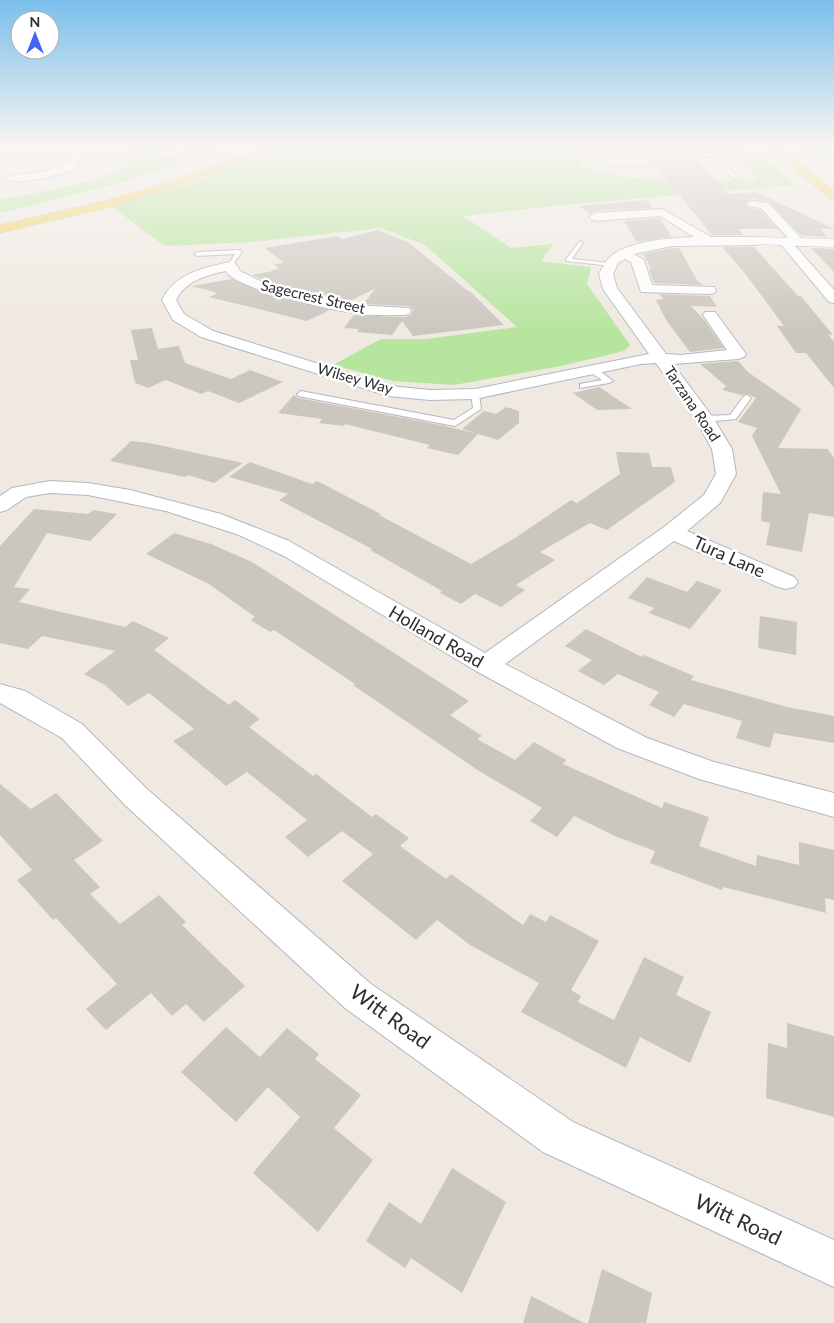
<svg xmlns="http://www.w3.org/2000/svg" width="834" height="1323" viewBox="0 0 834 1323" font-family="Lato,sans-serif">
<style>
.education{fill:#f0e6d1}
.green{fill:#b6e59e}
.lines{fill:none;stroke-linecap:round;stroke-linejoin:round}
.stream{fill:#75cff0;fill-rule:evenodd}
.building{fill:#cbc7bf}
.service-casing{stroke:#b4b7c1;stroke-width:2}
.minor-casing{stroke:#b4b7c1;stroke-width:2}
.tertiary-casing{stroke:#b4b7c1;stroke-width:1}
.primary-casing{stroke:#c9c9c9;stroke-width:1}
.service{fill:#fff;fill-rule:evenodd}
.minor{fill:#fff;fill-rule:evenodd}
.tertiary{fill:#fff;fill-rule:evenodd}
.primary{fill:#f2d163;fill-rule:evenodd}
.labels{text-anchor:middle;stroke-width:5;stroke-linejoin:round;paint-order:stroke}
.far-street-label{font-size:15px;fill:#2e2e2e;stroke:#fff}
.street-label{font-size:18px;fill:#2e2e2e;stroke:#fff}
.near-street-label{font-size:21px;fill:#2e2e2e;stroke:#fff}
</style>
<rect width="100%" height="100%" fill="#efe9e1"/>
<path class="education" d="M813 160H834V180L812 163Z"/>
<path class="green" d="M128 147H223L121 183 0 213V199C41 192 96 184 132 164Z
M311 147H753L741 150 664 153H597L580 159V166C636 185 698 180 756 180L747 164 730 162 725 158 755 157 766 160 795 185 561 205 463 216 511 248 553 244 541 261 591 267 587 284 630 345 624 351 561 366 454 385 393 381 333 365 381 339H426L517 327 425 245 381 228 252 242 165 246 111 206 183 186 260 155Z
M797 147H834V160H813Z"/>
<g class="lines">
<path class="stream" d="M296 147H300L273 154 272 153Z"/>
</g>
<path class="building" d="M656 160H697L728 194 757 192 834 229H820L828 237 802 236 769 202 753 199 748 201 746 205 749 208 760 210 778 229H738L743 235H712L652 162Z
M648 200 653 208 595 211 590 214 579 206Z
M660 218 672 237 637 242 624 221Z
M377 230 408 242 468 291H470L504 325 413 336 402 321 392 335 357 332 359 329 344 328 354 315 404 317 411 315 413 310 409 306 363 304 376 288 348 302 267 282 252 275 273 271 272 270 279 269 274 264 284 263 265 248 338 236 343 239Z
M722 247H754L798 296H801L833 335 828 334 834 342V388L806 353H796L777 326H784L744 272Z
M672 248H679L697 280 703 285 654 283 649 269 651 268 643 254Z
M811 248 834 249V272Z
M232 279 264 293 330 310 307 321 209 297 218 293 191 286Z
M660 294 710 296 717 307 691 306 705 321 724 348 690 352 666 320 656 300 663 299Z
M152 328 158 349 179 346 185 363 231 379 250 370 283 382 239 403 208 391 201 394 166 380 148 388 135 383 130 360H138L131 330Z
M738 361 748 372 801 409 778 448 828 449 834 458V517L809 513 802 552 766 545 770 523 761 521 763 492 781 494 752 436 757 428 738 422 756 398 748 394 742 395 722 390 726 386 700 364Z
M599 387 632 409 597 410 573 393Z
M294 395 298 398 441 425 478 434 458 455 427 448 430 445 345 424 344 426 319 423 322 419 278 413Z
M506 407 519 411V423L498 440 462 429 484 411 496 414Z
M131 441 149 443 243 463 214 483 188 475 185 477 110 461Z
M616 452 649 453 652 467H671L675 482 607 530 590 523 540 552 555 560 516 585 525 590 501 607 475 594 461 604 440 593 442 591 370 550 372 549 279 500 288 494 229 477 250 462 312 484 317 481 381 514 379 515 471 564 515 538 571 500 577 503 620 474Z
M34 509 88 514 93 510 117 514 90 541 47 533 14 587 30 589 19 602 125 627 133 621 169 638 154 650 229 705 235 700 260 719 249 727 313 776 316 774 372 817 376 814 409 838 400 846 446 879 451 874 523 925 530 914 546 922 550 915 599 941 571 990 581 996 578 1002 614 1020 644 957 684 977 676 995 711 1012 690 1063 640 1037 626 1068 521 1012 539 983 470 945 437 920 416 940 342 881 373 854 342 831 308 857 285 837 307 820 247 772 226 786 173 741 194 729 149 693 128 706 105 685 84 674 115 651 42 636 28 649 0 643V546Z
M174 533 211 544 252 562 469 701 450 715 482 736 477 739 515 760 534 742 566 760 563 764 662 808 664 802 709 817 699 846 756 866 757 855 799 865V842L834 850V900L825 898 826 913 723 887 722 890 650 863 655 851 617 837 574 816 557 837 530 821 542 808 479 771 353 685 355 684 274 630 270 632 251 620 255 617 209 584 146 554Z
M647 577 687 592 697 581 722 590 690 629 649 613 654 608 628 598Z
M760 616 797 622 796 655 758 648Z
M586 629 642 657 644 655 694 676 691 680 787 707 834 716V743L774 733 770 748 736 738 742 721 684 704 674 717 649 705 659 692 618 674 604 685 578 671 592 660 565 646Z
M0 784 31 809 56 793 103 841 74 860 100 887 90 894 120 924 159 895 186 922 182 925 245 986 204 1022 186 1004 172 1016 151 993 106 1030 86 1009 117 984 56 918 53 920 17 880 32 870 0 835Z
M787 1023 834 1036V1117L766 1098 768 1043 787 1048Z
M226 1027 260 1057 287 1028 319 1054 315 1059 361 1095 334 1128 373 1160 318 1232 253 1173 300 1117 268 1087 236 1122 181 1072Z
M452 1168 506 1202 462 1293 411 1258 405 1268 366 1241 389 1202 421 1224Z
M602 1269 652 1293 646 1323H588Z
M531 1296 584 1323H523Z"/>
<g class="lines">
<defs>
<path id="service" d="M189 147H196L172 154 136 156V160L134 161 131 155 172 152Z
M709 153 785 154 716 156 737 177 735 180 711 156 600 157V165L652 166H596V156L598 155Z
M580 241 583 243 572 259 610 263 612 264V266L566 261V259Z
M239 250 242 252 230 268 227 266 235 254 197 256 194 254 197 252Z
M590 368H596L613 381 609 383 580 388V384L602 380 590 372Z
M301 391 454 420 473 408 471 394 475 391 479 394 481 409 455 426 298 396 297 394Z
M747 395 751 398 736 419 705 422 701 419 705 416 730 415 744 396Z"/>
<path id="minor" d="M74 147H84C81 155 81 163 74 168 64 175 14 187 6 179L11 176 45 171 59 167 70 160Z
M753 201 768 203 803 240 805 243 803 246H795L834 290V303L829 302 779 242 781 239H789L761 208 749 206 747 204 749 202Z
M662 209 711 237H757L763 241 757 245 672 246 634 254 644 260 652 285 714 287 716 290 714 293 709 294 641 292 631 262 625 259 618 263 613 274 617 288 666 354 681 355 727 350 703 315 705 312H715L746 354 744 357 738 359 673 364 714 419 732 449 736 474 720 503 687 531 794 577 798 582 794 587 786 589 778 587 674 541 505 664 647 738 714 762 834 793V817L699 779 617 748 476 671 284 556 239 535 166 511 88 495 50 493 26 497 7 510 0 512V496L12 488 50 481 88 483 130 490 221 514 289 541 485 653 664 527 704 495 716 474 712 449 696 420 656 363 641 364 475 399 430 400 388 396 201 337 173 320 162 300C175 273 203 268 230 262L235 263 240 271 266 284 354 305 409 308 411 311 409 314 404 315C388 315 370 316 354 313 332 310 235 289 226 271 207 275 185 281 176 300L184 314 213 331 390 386 430 390 475 389 649 354 603 289 599 274C602 269 604 264 607 260 622 241 671 238 694 237L660 216 595 221 589 217 595 213Z
M0 684 25 691 82 724 147 789 371 984 573 1122 834 1240V1287L543 1152 345 1008 125 805 62 738 0 703Z"/>
<path id="tertiary" d="M757 237 834 239V247L752 244 750 241 752 238Z"/>
<path id="primary" d="M265 147H279L181 185 111 207 0 233V225L104 201 173 181Z
M769 147H780L834 191V201L830 199Z"/>
</defs>
<use href="#service" class="service-casing"/>
<use href="#minor" class="minor-casing"/>
<use href="#tertiary" class="tertiary-casing"/>
<use href="#primary" class="primary-casing"/>
<use href="#service" class="service"/>
<use href="#minor" class="minor"/>
<use href="#tertiary" class="tertiary"/>
<use href="#primary" class="primary"/>
</g>
<linearGradient id="sky" x2="0" y2="1"><stop stop-color="#7abfeb"/><stop offset="0.44" stop-color="#f8f5f2"/><stop offset="1" stop-color="#f8f5f2" stop-opacity="0"/></linearGradient>
<rect width="834" height="332" fill="url(#sky)"/>
<g class="labels">
<g class="far-street-label">
<text transform="translate(313 297) rotate(13)" y="5">Sagecrest Street</text>
<text transform="translate(355 379) rotate(16)" y="5">Wilsey Way</text>
<text transform="translate(692 404) rotate(56)" y="5">Tarzana Road</text>
</g>
<g class="street-label">
<text transform="translate(729 557) rotate(24)" y="6">Tura Lane</text>
<text transform="translate(436 637) rotate(30)" y="6">Holland Road</text>
</g>
<g class="near-street-label">
<text transform="translate(390 1017) rotate(36)" y="7">Witt Road</text>
<text transform="translate(738 1220) rotate(25)" y="7">Witt Road</text>
</g>
</g>
<g transform="translate(35 35)"><circle r="24" fill="#ffffff" stroke="#ababab"/>
<path d="M0-4L9 19L0 12L-9 19Z" fill="#4264fb"/>
<text y="-8" font-size="14" font-weight="bold" text-anchor="middle" fill="#2e2e2e">N</text>
</g>
</svg>
